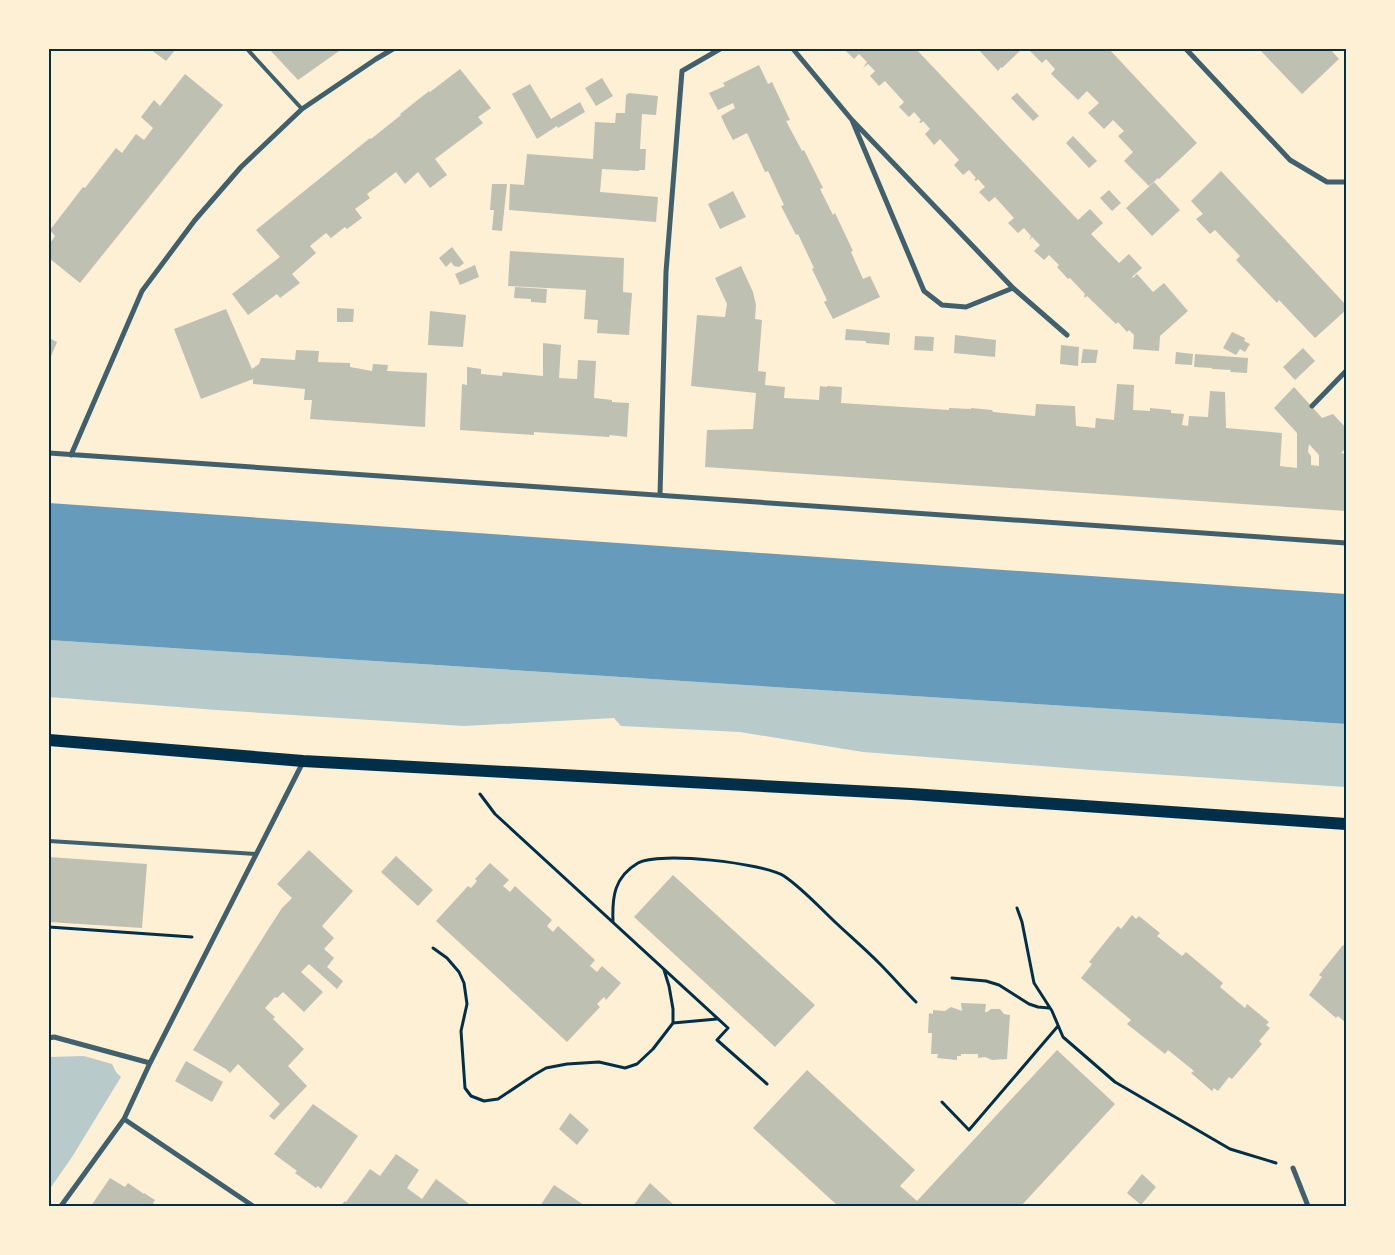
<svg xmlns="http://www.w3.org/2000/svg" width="1395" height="1255" viewBox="0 0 1395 1255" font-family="Roboto,sans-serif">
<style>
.green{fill:#b9caca}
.water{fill:#669bbc}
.building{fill:#bec0b2;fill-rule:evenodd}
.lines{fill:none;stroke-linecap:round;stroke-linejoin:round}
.path{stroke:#003049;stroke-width:3}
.service{stroke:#3f606c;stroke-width:4}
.minor{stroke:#3f606c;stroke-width:5}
.primary{stroke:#003049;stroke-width:12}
.neatline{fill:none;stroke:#003049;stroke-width:2}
</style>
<rect width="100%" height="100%" fill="#fdf0d5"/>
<path class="green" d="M49 640 1346 724V787L1092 770 863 752 740 732 621 726 614 718 464 726 217 710 49 697Z
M84 1056 112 1064 116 1072 121 1077 72 1157 49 1190V1057Z"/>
<path class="water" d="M49 503 1346 594V724L49 640Z"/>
<path class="building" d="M150 49H176L166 61Z
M269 49H342L298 80Z
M844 49H916L1078 220 1090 209 1103 223 1091 234 1119 263 1129 254 1142 268 1132 277 1133 278 1137 274 1153 292 1164 283 1188 311 1160 336 1159 351 1133 349 1134 335 1129 330 1127 332 1118 322 1116 324 1087 296 1085 298 1084 296 1085 294 1070 278 1068 279 1057 267 1059 265 1049 255 1044 260 1034 251 1040 245 1032 237 1029 241 1031 236 1024 228 1018 233 1008 223 1014 218 995 197 989 202 979 192 985 187 978 179 976 181 974 180 976 178 969 170 963 175 954 165 959 160 940 139 934 145 925 134 930 129 923 121 921 123 919 122 921 120 914 112 909 117 899 107 904 102 885 81 879 86 870 76 875 71 868 64 863 68 867 62 859 54 854 59Z
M978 49H1022L1002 68 1001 67 998 71Z
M1028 49H1109L1197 143 1159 179 1158 178 1149 186 1124 161 1133 152 1118 136 1124 131 1113 120 1104 129 1088 113 1099 103 1087 91 1078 100 1051 74 1055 69 1046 59 1042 63Z
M1259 49H1330L1339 59 1302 94Z
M759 65 768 84 772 82 790 120 786 121 802 151 804 150 823 188 820 189 833 215 835 213 853 251 851 252 863 279 870 276 880 297 833 319 824 302 827 300 812 269 814 268 798 234 796 235 781 206 784 205 768 171 765 172 747 133 733 140 726 127 721 116 735 108 733 103 718 110 709 93 725 86 723 83Z
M460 69 491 108 478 117 483 123 435 159 447 175 430 188 418 172 405 184 396 172 367 194 370 198 355 209 362 218 347 229 345 227 331 238 326 233 310 246 316 253 292 274 300 283 280 298 277 294 248 315 232 294 280 257 256 230 370 138 371 139 401 115 400 114 429 91 430 92Z
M185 74 223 105 80 283 49 258V245L55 236 50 230 83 187 85 188 116 148 122 153 136 134 144 140 153 128 141 117 154 100 160 106Z
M602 78 613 96 596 106 585 88Z
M530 84 551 119 580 102 585 112 558 128 557 126 537 139 512 94Z
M629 93 658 96 656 115 642 114 640 149H646L645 170H639V171L602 169 600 192 658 197 656 222 509 210 510 184 524 185 527 154 593 159 595 122 615 123 616 113H625L626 95Z
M1017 93 1039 116 1033 121 1011 98Z
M1073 136 1097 161 1089 168 1066 143Z
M1221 171 1346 305V310L1315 338 1279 300 1277 303 1236 260 1240 256 1215 230 1210 234 1196 219 1203 214 1191 201Z
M1154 182 1180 210 1152 236 1126 208Z
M492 184H507L502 231 492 230 494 210H490Z
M1109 190 1121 203 1112 211 1100 198Z
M733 191 746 217 720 229 708 204Z
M452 247 464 263 459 267 454 266 451 262 446 267 439 258Z
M510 251 624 258 623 292 632 293 629 335 597 333 598 320 584 319 586 290 508 286Z
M475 265 479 277 460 285 455 274Z
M741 266 753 292 756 305 755 319 762 320 758 371 766 372 765 385 785 387 784 398 819 400 820 386 827 387V386L842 387 841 403 949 410V408L971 409V408L992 410 993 412 1035 416 1036 404 1075 406 1076 426 1095 428 1096 418 1114 420 1117 384 1134 385 1133 410 1150 411V408L1171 410V413L1184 414 1182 425 1188 426 1189 416 1208 417 1210 391 1225 392 1226 428 1282 433 1280 466 1297 468V433L1274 408 1294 387 1322 418 1333 414 1346 428V448L1341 453 1346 454V511L705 467 707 430 753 429 756 393 691 386 697 315 725 317 727 304 715 278ZM1309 444 1319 455V466L1311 465V456L1308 452Z
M515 287 547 289 546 303 531 302V299L514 298Z
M337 308 354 309 353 322H337Z
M226 309 252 369 259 364 261 358 295 360 296 350 319 351 318 362 350 363V367L372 371 373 364 388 365 387 371 427 373 425 427 310 419 312 400H304L305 389 253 384V379L201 399 174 329Z
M430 311 466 315 463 347 428 345Z
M846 329 890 333 889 345 866 343V341L845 340Z
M1232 332 1245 338 1244 341 1250 344 1245 352 1240 349 1236 355 1223 348Z
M955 335 996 340 995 357 954 353Z
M915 336 934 337 933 351 914 350Z
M49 338 57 342 49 361Z
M543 343 561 345 559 378 577 379 578 360 596 361 594 398 612 400V402L629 403 627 437 610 435 609 437 534 432V435L460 430 462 384 467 385V367L481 369V374L502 376 503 372 543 376Z
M1061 345 1079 347 1078 366 1060 364Z
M1303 348 1315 361 1295 380 1283 367Z
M1083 349 1098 350 1096 363H1081Z
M1176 352 1193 354 1192 365 1175 364Z
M1195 354 1248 358 1247 373 1230 372 1231 370 1212 369V368L1194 367Z
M309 850 353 891 322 926 334 938 324 949 334 958 327 967 343 981 337 989 309 964 301 972 323 992 304 1012 283 992 277 998 275 997 265 1008 275 1017 273 1019 304 1049 288 1066 307 1086 274 1120 269 1116 280 1104 238 1064 230 1073 226 1069 193 1050 269 928 282 908 292 898 277 884Z
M396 856 433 890 418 906 381 872Z
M49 857 147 864 142 928 49 922Z
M490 863 509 880 503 886 510 892 515 886 552 920 547 926 553 932 558 926 595 960 590 966 597 972 602 966 621 983 606 1000 604 997 597 1004 600 1007 567 1042 436 921 468 886 471 888 477 881 475 879Z
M673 875 815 1005 775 1047 634 917Z
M1132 915 1136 919 1139 916 1160 933 1157 936 1182 956 1186 952 1223 983 1220 987 1245 1008 1247 1004 1269 1022 1266 1025 1270 1028 1259 1041 1262 1044 1232 1079 1229 1077 1218 1091 1214 1088 1212 1091 1191 1073 1194 1071 1168 1050 1165 1054 1127 1024 1131 1020 1081 978 1092 964 1089 962 1118 926 1121 929Z
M1343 945 1346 947V1023L1338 1016 1336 1018 1309 995 1322 977 1319 975Z
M961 1003 986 1004 985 1012H987L991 1009H1000L1004 1014 1010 1015 1007 1059 992 1060 985 1057 978 1058V1054H961V1056H957V1060L937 1058 938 1054H931L932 1033H928L929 1013 933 1014V1010L945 1011 951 1007 962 1011Z
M1057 1050 1115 1104 1021 1206H838L753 1128 807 1070 915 1170 900 1186 917 1201Z
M186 1061 223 1082 212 1102 175 1081Z
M313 1104 358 1136 321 1189 318 1186 316 1188 295 1173 297 1171 274 1154Z
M570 1113 589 1130 577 1145 559 1129Z
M396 1154 419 1170 407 1188 422 1199 436 1179 472 1206H345L342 1204 345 1201 346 1202 370 1169 380 1176Z
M1142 1174 1156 1187 1141 1205 1127 1193Z
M110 1178 125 1187 128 1183 144 1194V1193L155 1200 153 1203 157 1206H91Z
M650 1183 675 1206H633Z
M554 1185 584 1205 583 1206H540Z"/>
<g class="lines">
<path class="path" d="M480 794 495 814 728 1028 717 1040 767 1084
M1017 908 1022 922 1034 983 1052 1011 1063 1037 1115 1082 1230 1149 1276 1163
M613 922C612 897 614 877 638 863 659 851 763 863 784 876 803 889 818 906 835 922 850 936 865 949 879 963 892 976 903 989 916 1002
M49 927 192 937
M433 948 447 958 459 972 464 983 467 1004 461 1031 465 1088 471 1096 484 1101 498 1099 534 1075 546 1068 567 1064 599 1062 625 1068 637 1064 653 1049 673 1023V1009L669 986 664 970
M952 978 986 981 999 985 1029 1004 1038 1007 1049 1008
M673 1023 717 1019
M942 1102 969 1130 1058 1026"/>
<path class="service" d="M247 49 302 109
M49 841 256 854"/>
<path class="minor" d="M793 49 852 120 1013 288 966 307 942 305 924 291 852 120
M1186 49 1290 160 1327 182H1346
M1013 288 1067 335
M1312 406 1346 371
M49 453 1346 543
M71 455 142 291 195 220 241 167 302 109 376 59 393 49
M660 495 666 272 682 71 720 49
M49 1038 54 1037 150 1063
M124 1119 253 1206
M1293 1168 1308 1206
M61 1206 124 1119 150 1063 303 762"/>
<path class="primary" d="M49 740 303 761 911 794 1346 824"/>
</g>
<rect width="1395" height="1255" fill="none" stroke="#fdf0d5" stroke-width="100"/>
<rect x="50" y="50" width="1295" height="1155" class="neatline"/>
</svg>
